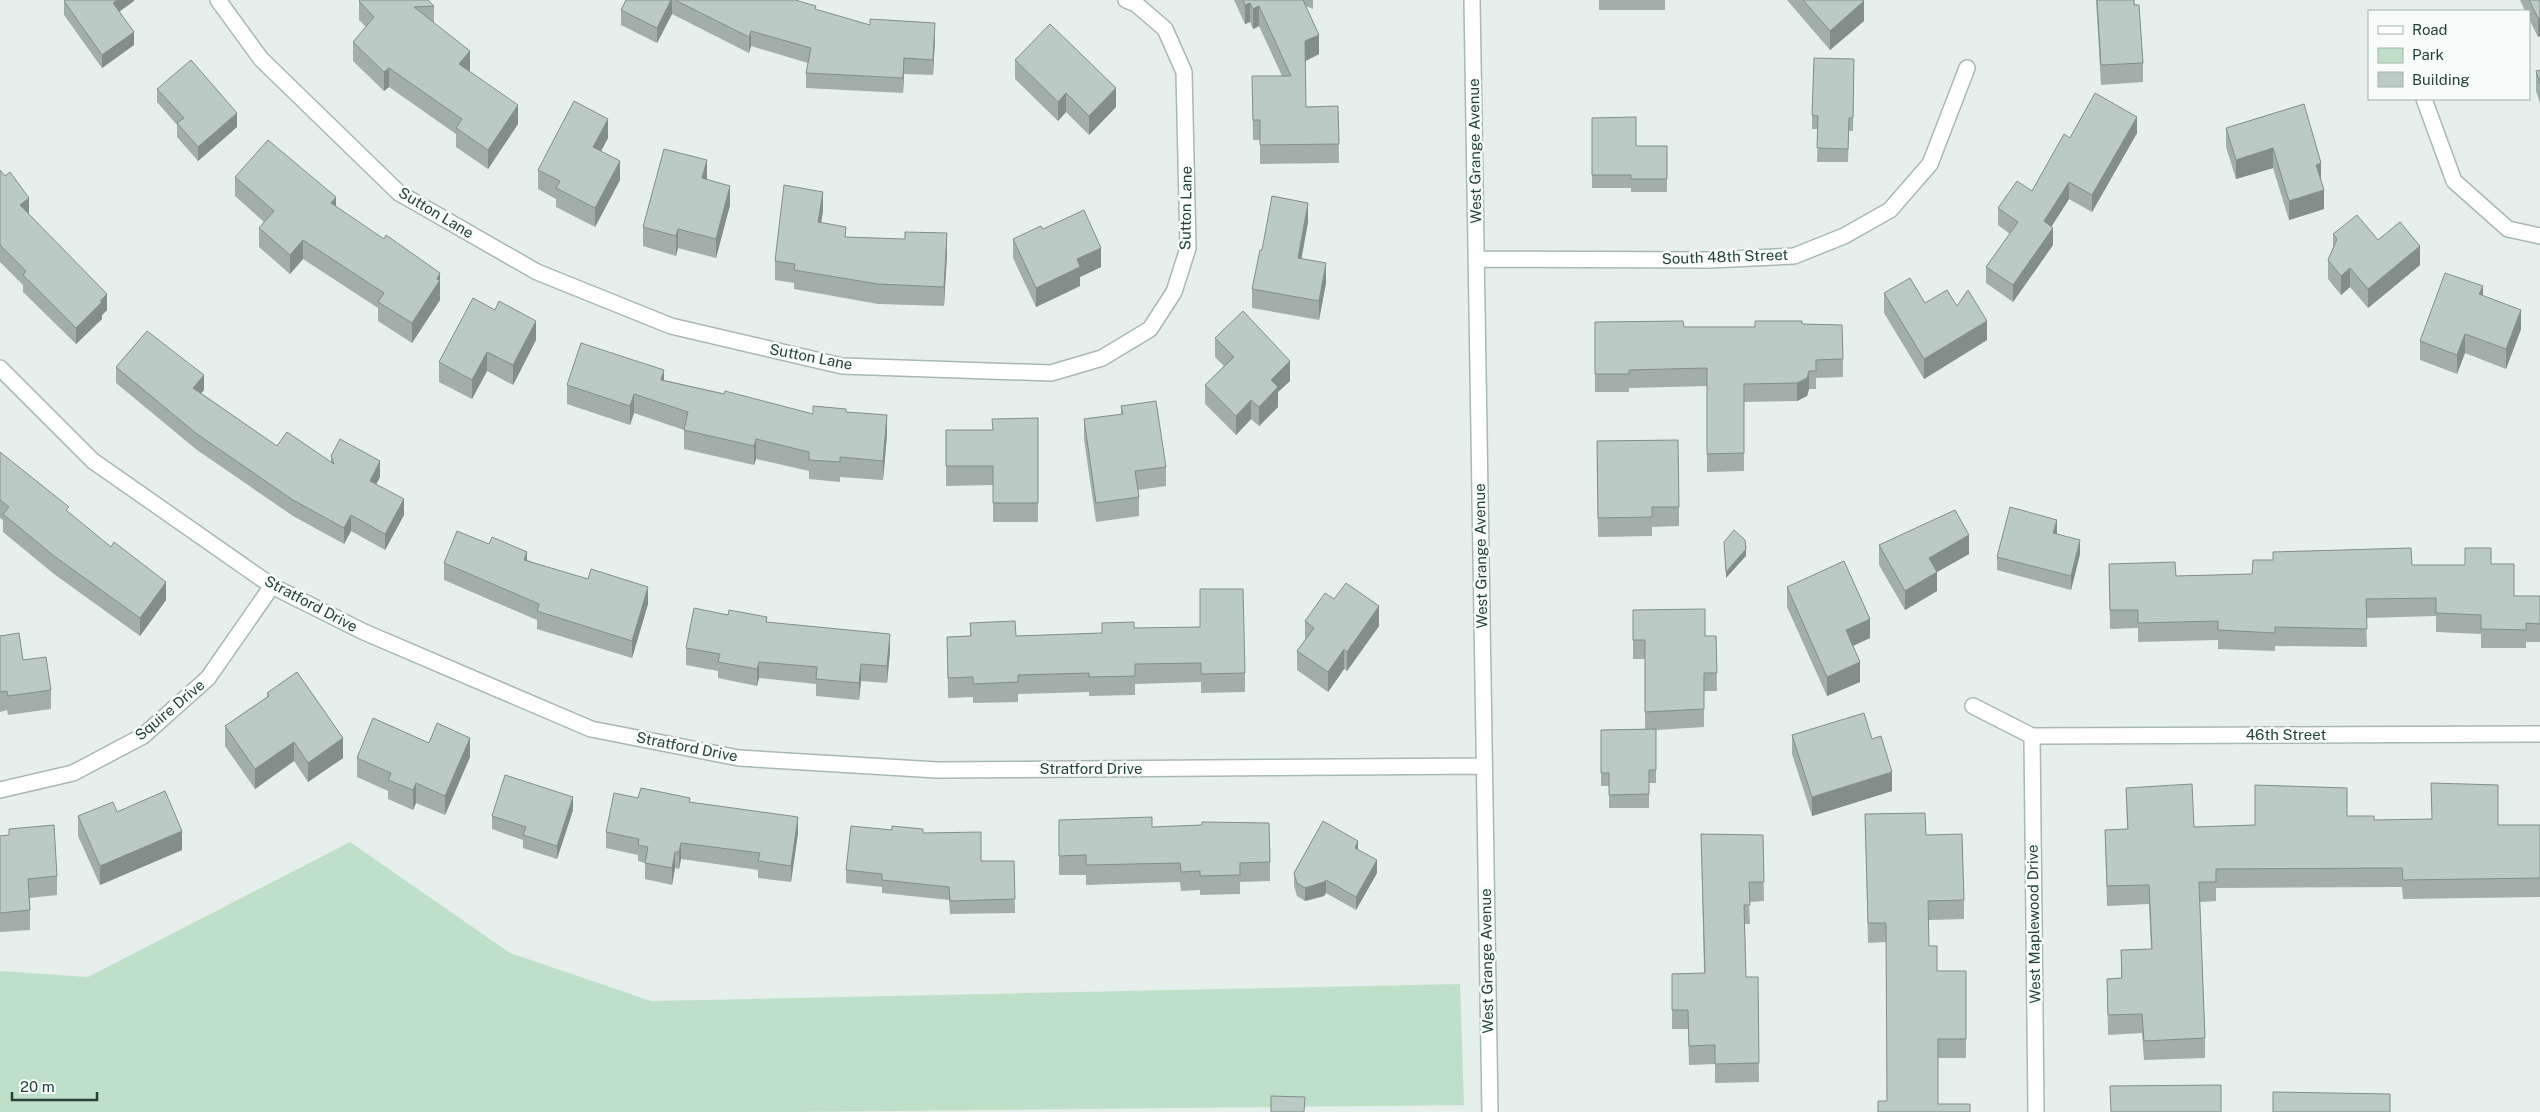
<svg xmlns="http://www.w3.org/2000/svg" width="2540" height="1112" viewBox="0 0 2540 1112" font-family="'Public Sans',sans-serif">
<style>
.green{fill:#bfe0c8}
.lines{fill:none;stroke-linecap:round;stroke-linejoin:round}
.minor-casing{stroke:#a8b8b2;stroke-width:18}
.minor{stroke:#fff;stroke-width:15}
.wall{fill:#a1aea9}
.shaded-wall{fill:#838d89}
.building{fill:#bbcac4;stroke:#838d89}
.labels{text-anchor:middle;stroke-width:5;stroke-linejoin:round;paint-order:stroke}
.street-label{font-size:15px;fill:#24423a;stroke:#f7fbf9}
</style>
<rect width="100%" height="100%" fill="#e6efeb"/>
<path class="green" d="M350 842 510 953 651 1001 1460 984 1464 1105 792 1112H0V971L88 977Z"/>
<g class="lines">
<defs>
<path id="minor" d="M218 0 261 59 399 193 537 272 671 326 842 366 1051 373 1102 358 1150 329 1174 292 1188 248 1184 72 1165 29 1136 4 1126 0
M1472 0 1490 1112
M2424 99 2454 181 2508 229 2540 236
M1476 259 1709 260 1794 256 1844 236 1890 210 1930 164 1967 68
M0 368 93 461 272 586 364 632 591 729 739 758 937 770 1484 766
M1973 706 2032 736 2540 734
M2032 736 2036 1112
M0 790 73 773 143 736 208 678 272 586"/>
</defs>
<use href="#minor" class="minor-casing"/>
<use href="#minor" class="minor"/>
</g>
<path class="wall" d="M134 0V1L120 11 134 45 102 68 64 15V1Z
M626 0H753L816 10 870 25 935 38 933 75 904 74 903 93 806 88V73L808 63 751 46 749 53 672 14 657 43 621 25V10Z
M1234 0H1313V9L1306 6 1319 54 1306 61V107L1338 106 1339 163 1260 164V140H1253L1252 76H1282L1259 26 1253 29 1250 22 1245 24Z
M1599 0H1665V10H1599Z
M1787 0H1863L1864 21 1830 50Z
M2096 0H2134L2143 63V82L2101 85Z
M2520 0H2540L2538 37 2529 19V11H2525Z
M359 1 434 6V23L470 70 469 71 518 124 488 169 456 147V134L389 87 384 91 353 61V42L366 27 359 20Z
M1854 59 1853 131H1849L1848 162H1817L1818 129H1812V115Z
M1015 60 1116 107 1089 135 1066 112 1058 121 1015 79Z
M2540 70V103L2536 91V71Z
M157 89 237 127 198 161 177 137V125L157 102Z
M2304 104 2321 183 2324 209 2289 220 2273 168 2236 179 2226 147V128Z
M1592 118 1636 146H1667V192H1631V188H1592Z
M2137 133 2092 212 2069 199 2051 227 2053 245 2013 302 1986 283V267L2010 234 1998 225V208L2032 191 2070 138Z
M608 138 601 151 620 180 595 227 556 207V199L538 189V170Z
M0 170 29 214 107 310 102 315V319L76 344 23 292V285L0 262Z
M235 177 336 207 440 293V300L412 343 378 321V308L303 259 290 274 259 247V228L264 222 235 196Z
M707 180 730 205 716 258 678 248 676 256 643 246V227Z
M823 211 821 222 846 237 947 253 944 306 878 304 794 289V283L775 280V261Z
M1308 222 1301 259 1326 283 1319 320 1252 308V289L1262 250Z
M1043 229 1101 267 1080 277V286L1036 307 1013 258V239Z
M2333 234 2378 240 2420 265 2368 308 2350 287 2341 295 2328 279V260L2333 248Z
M1884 293 1925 303 1957 306 1987 340 1924 379 1884 313Z
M2483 296 2521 329 2506 369 2465 353 2457 374 2420 360V341Z
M495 310 536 340 513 385 487 371 472 399 439 382V362Z
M1595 322 1684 327H1755L1802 324 1843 359V377L1816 378V389H1809L1807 396 1797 401 1744 402V471L1707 472V386L1629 388V392H1595Z
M1215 338 1290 381 1278 392V407L1259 426 1251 419 1236 435 1205 404V385L1224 366 1215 357Z
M116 367 204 390 201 393 277 446 331 462V456L380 477 376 484 404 515 385 550 351 531 344 544 293 516 197 450 116 383Z
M664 380 813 414 846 412 887 435 883 480 840 477V482L809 479V471L756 459 754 465 684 449V430L634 413 630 425 567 404V385Z
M1121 406 1166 467V486L1138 490 1139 497V516L1096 522 1084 439V419L1121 414Z
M1038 418V522H993V485L946 486V430H992Z
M0 452 166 600 140 636 54 574 3 532V520L0 518Z
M1597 461 1679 507V526L1652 527V536L1598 537Z
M2057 533V534L2080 554 2071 590 1997 570V557Z
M1879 545 1969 554 1937 572V591L1905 610 1879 565Z
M527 560 648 604 632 658 537 629V620L444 580V563Z
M2109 564 2176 576 2252 574 2412 565H2465L2491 564 2514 596H2540V642H2526V648H2481V634L2436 632V616L2366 618 2367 647 2275 646V651L2218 649V640L2138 642V628L2110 629Z
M1787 587 1870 638 1853 646 1860 682 1827 696 1787 607Z
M1334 599 1379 626 1347 671 1344 669 1328 692 1297 670V651L1305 640V621Z
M1633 610 1705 636H1716L1717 691H1704V727L1656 730V783H1649V808H1609V786H1601V730L1645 729V659H1633Z
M767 622 890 651 887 683 861 681 859 700 816 696V684L759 678 757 686 718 678V671L686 665V648Z
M970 623 1016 636 1102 633 1134 628 1245 673V692L1201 693V682L1135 684V695L1089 696V692L1018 694V702L973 703V697L948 698 947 637 970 636Z
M0 636 51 690V709L8 715 7 710 0 712Z
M267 693 343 758 308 782 294 761 255 789 225 746V726L267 697Z
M1792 735 1872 739 1892 791 1812 816 1792 754Z
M429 743 470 757 445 815 416 803 413 810 388 799V791L357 777V758Z
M2126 788 2194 827 2255 825 2347 816 2374 820 2498 825H2540V897L2403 899 2402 887 2216 888V901L2200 902 2205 1038V1058L2144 1060 2142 1033 2108 1035 2107 979 2121 978V950L2151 949 2149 904 2107 906 2105 830 2127 829Z
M638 798 690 802 798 833 791 882 758 878V870L681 859 679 869 675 868 672 885 645 879V863L638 861V855L606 848V832Z
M573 810 557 859 523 848V840L492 829V816Z
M117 812 182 850 100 885 78 836V816Z
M1865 814 1926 835 1964 900V919L1928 920 1929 946 1937 971H1966V1058H1938V1104L1887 1101 1886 942 1868 943Z
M1059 820 1152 827 1270 862V881L1240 882V894L1200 895V890L1181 891 1180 882 1086 885V875H1059Z
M9 829 57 876V895L29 898 30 910V930L0 932V836L9 835Z
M923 833 981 861H1014L1015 913 950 914 949 900 882 893V887L846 883V870Z
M1701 834 1763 835 1764 901 1749 902 1750 924H1745L1746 977H1758L1759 1082 1715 1083V1064L1689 1065 1688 1029H1672V974L1704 973Z
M1358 850 1377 873 1356 910 1326 893 1324 896 1305 901 1297 896 1294 886V873Z"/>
<path class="shaded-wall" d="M117 0H134V1L113 16V3Z
M671 0H672V14L657 43V28Z
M1864 1V21L1830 50V31Z
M1250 3V22L1245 24V5Z
M1259 6V26L1253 29V9Z
M2540 17V36L2538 37V18Z
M935 23V38L933 75V60Z
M751 31V46L749 53V37Z
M134 32V45L102 68V55Z
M1319 35V54L1305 61V41Z
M470 51V70L459 83V64Z
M904 58V74L903 93V78Z
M389 68V87L384 91V72Z
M1116 88V107L1089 135V116Z
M1066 93V112L1058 121V102Z
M518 105V124L488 169V150Z
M237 113V127L198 161V147Z
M2137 117V133L2092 212V195Z
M608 119V138L593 166V147Z
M2273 148V168L2236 179V160Z
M707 160V180L702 178Z
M620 161V180L595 227V208Z
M2321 163V183L2316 165Z
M2069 182V199L2044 238V221Z
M730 186V205L716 258V239Z
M2324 190V209L2289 220V201Z
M823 192V211L818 241V222Z
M336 197V216L331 203Z
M29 198V214L20 205Z
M1308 203V222L1298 278V258Z
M2053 228V245L2013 302V285Z
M678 229V248L676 256V236Z
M947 233V253L944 306V287Z
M303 240V259L290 274V255Z
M2420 246V265L2368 308V289Z
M1101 248V267L1080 277V286L1036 307V288L1077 259Z
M1326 263V283L1319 320V301Z
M2350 268V287L2341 295V276Z
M440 273V300L412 343V323Z
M2483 286V306L2479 294Z
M107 294V310L102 315V319L76 344V328Z
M2521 310V329L2506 369V349Z
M536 321V340L513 385V365Z
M1987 321V340L1924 379V359Z
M2465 334V353L2457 374V355Z
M487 352V371L472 399V380Z
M1290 361V381L1278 392V407L1259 426V407L1271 380Z
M664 370V390L661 380Z
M1809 371V389L1807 396 1797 401V383Z
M204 375V390L193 403V388Z
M634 394V413L630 425V406Z
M1251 400V419L1236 435V416Z
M887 415V435L883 480V461Z
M756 439V459L754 465V446Z
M380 461V477L370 496V481Z
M404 499V515L385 550V534Z
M351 515V531L344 544V528Z
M2057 520V533L2053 546V533Z
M1969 535V554L1937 572V591L1905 610V591L1929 558Z
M2080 540V554L2071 590V576Z
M1746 549V556L1726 578V572Z
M527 552V569L524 560Z
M166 582V600L140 636V618Z
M648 587V604L632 658V641Z
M1379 606V626L1347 671V652Z
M1870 619V638L1846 649V630Z
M890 634V651L887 683V666Z
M1344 649V669L1328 692V672Z
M759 662V678L757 686V669Z
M1860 662V682L1827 696V677Z
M861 664V681L859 700V683Z
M343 738V758L308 782V763Z
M470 738V757L445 815V796Z
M294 742V761L255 789V769Z
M1892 772V791L1812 816V797Z
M416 783V803L413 810V790Z
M573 797V810L557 859V846Z
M798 817V833L791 882V866Z
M182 831V850L100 885V866Z
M1358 841V854L1355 848Z
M681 843V859L679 869V852Z
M675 852V868L672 885V868Z
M1377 860V873L1356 910V897Z
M1326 880V893L1324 896 1305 901V888Z"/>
<path class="building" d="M66 0H117L113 3 134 32 102 55 64 1Z
M360 0H428L434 6 414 7 470 51 459 64 518 105 488 150 456 128 462 119 389 68 384 72 353 42 374 17 359 1Z
M626 0H671L657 28 621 10Z
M675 0H795L816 6 815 9 870 25V19L935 23 933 60 904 58 903 78 806 73 811 48 751 31 749 37Z
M1243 0H1303L1319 35 1305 41 1306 107 1338 106 1339 144 1260 145V120H1253L1252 76H1291L1259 6 1253 9 1250 3 1245 5Z
M1803 0H1863L1864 1 1830 31Z
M2097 0H2134V5H2139L2143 63 2101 65Z
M2529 0H2540V17L2538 18Z
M1050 24 1116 88 1089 116 1066 93 1058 102 1015 60Z
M1814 58 1854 59 1853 118H1849L1848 149 1817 148 1818 116 1812 115Z
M191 60 237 113 198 147 177 123 184 118 157 89Z
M2540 70V84L2536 71Z
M2095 93 2137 117 2092 195 2069 182 2044 221 2053 228 2013 285 1986 267 2018 222 1998 208 2017 181 2032 191 2064 134 2070 138Z
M574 101 608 119 593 147 620 161 595 208 556 188 560 181 538 170Z
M2304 104 2321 163 2316 165 2324 190 2289 201 2273 148 2236 160 2226 128Z
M1636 117V146H1667V179H1631V175H1592V118Z
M268 140 336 197 331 203 384 239 386 235 440 273 437 279 440 280 412 323 378 302 384 293 303 240 290 255 259 228 274 211 235 177Z
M664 149 707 160 702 178 730 186 716 239 678 229 676 236 643 227Z
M0 170 5 176 10 172 29 198 20 205 107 294 100 301 102 302 76 328 23 275 26 271 0 245Z
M784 185 823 192 818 222 846 227 845 237 905 239V232L947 233 944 287 878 284 794 270 795 264 775 261Z
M1272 196 1308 203 1298 258 1326 263 1319 301 1252 289 1260 250H1262Z
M1084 210 1101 248 1077 259 1080 267 1036 288 1013 239 1041 226 1043 229Z
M2357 215 2378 240 2400 222 2420 246 2368 289 2350 268 2341 276 2328 260 2337 239 2333 234Z
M2445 273 2483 286 2479 294 2521 310 2506 349 2465 334 2457 355 2420 341Z
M1910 278 1925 303 1947 290 1957 306 1968 290 1987 321 1924 359 1884 293Z
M473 298 495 310 499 301 536 321 513 365 487 352 472 380 439 362Z
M1243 311 1290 361 1271 380 1278 387 1259 407 1251 400 1236 416 1205 385 1234 357 1215 338Z
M1683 321 1684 327H1755V321H1802V324L1842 325 1843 359 1816 360V371H1809L1807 378 1797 383 1744 384V453L1707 454V368L1629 370V374H1595V322Z
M147 331 204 375 193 388 277 446 287 432 334 464 331 456 340 439 380 461 370 481 404 499 385 534 351 515 344 528 293 500 197 434 116 367Z
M581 343 664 370 661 380 724 394 725 391 813 414V406L846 409V412L887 415 883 461 840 457V462L809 460V452L756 439 754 446 684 430 688 412 634 394 630 406 567 385Z
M1156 401 1166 467 1135 471 1139 497 1096 503 1084 419 1123 414 1121 406Z
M1038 418V503H993V466H946V430H993L992 419Z
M1678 440 1679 507H1652V517L1598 518 1597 441Z
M0 452 69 507 66 510 111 547 114 542 166 582 140 618 54 556 3 514 9 507 0 500Z
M2010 507 2057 520 2053 533 2080 540 2071 576 1997 557Z
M1955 510 1969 535 1929 558 1937 572 1905 591 1879 545Z
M1734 530 1745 540 1746 549 1726 572 1724 542Z
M457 531 489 544 492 537 527 552 524 560 588 579 591 569 648 587 632 641 537 611 539 604 444 563Z
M2411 548 2412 565H2465V548H2491V564H2514V596H2540V624L2526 623V630L2481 629V615L2436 613V598L2366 599 2367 629 2275 627V633L2218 630V621L2138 623V610H2110L2109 564 2175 562 2176 576 2252 574 2253 560H2273V552Z
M1844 561 1870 619 1846 630 1860 662 1827 677 1787 587Z
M1346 583 1379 606 1347 652 1344 649 1328 672 1297 651 1314 628 1305 621 1325 593 1334 599Z
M1200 589H1243L1245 673 1201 674V663L1135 664V676L1089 677V673L1018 675V682L973 684V677L948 678 947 637 971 636 970 623 1015 621 1016 636 1102 633V623L1134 622V628L1200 627Z
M694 608 728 615 729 610 767 617 766 622 890 634 887 666 861 664 859 683 816 679 817 667 759 662 757 669 718 662 720 654 686 648Z
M1705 609V636H1716L1717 673H1704V709L1645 712V640H1633V610Z
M19 633 23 660 46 657 51 690 8 696 7 691 0 692V636Z
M297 672 343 738 308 763 294 742 255 769 225 726 269 696 267 693Z
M1864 713 1872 739 1881 736 1892 772 1812 797 1792 735Z
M373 718 429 743 437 723 470 738 445 796 416 783 413 790 388 780 391 773 357 758Z
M1656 729V770H1649V794L1609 795V773H1601V730Z
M505 775 573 797 557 846 523 835 526 827 492 816Z
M2431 783 2498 785V825H2540V878L2403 880 2402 868 2216 869V882H2199L2205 1038 2144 1041 2142 1014 2108 1015 2107 979 2122 978 2121 950 2152 949 2149 885 2107 886 2105 830 2128 829 2126 788 2192 784 2194 827 2255 825V785L2347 788V816H2374V820L2432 819Z
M641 788 690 798 689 802 798 817 791 866 758 861 760 853 681 843 679 852H675L672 868 645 863 648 847 638 845 639 839 606 832 614 793 638 798Z
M165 791 182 831 100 866 78 816 113 802 117 812Z
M1925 813 1926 835 1962 834 1964 900 1928 901 1929 946H1937V971H1966V1039H1938V1104H1970V1112H1878V1101H1887L1886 923H1868L1865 814Z
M1152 817V827L1202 825V822L1269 823 1270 862 1240 863V875L1200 876V871L1181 872 1180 863 1086 865V855L1059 856V820Z
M1323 821 1358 841 1355 848 1377 860 1356 897 1326 880 1324 882 1305 888 1297 883 1294 873Z
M54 825 57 876 28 879 30 910 0 913V836L9 835V829Z
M851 826 892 830V826L923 829V833L981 832V861H1014L1015 899 950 901 949 887 882 880V874L846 870Z
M1701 834 1763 835 1764 882H1749L1750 905H1744L1746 977H1758L1759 1063 1715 1064V1045L1689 1046 1688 1010H1672V974L1705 973Z
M2221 1085V1112H2111L2110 1086Z
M2273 1092 2390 1094V1112H2273Z
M1271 1096 1305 1097 1304 1112H1271Z"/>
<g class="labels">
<g class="street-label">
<text transform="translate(1475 151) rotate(-91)" y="5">West Grange Avenue</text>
<text transform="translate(1186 208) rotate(-89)" y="5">Sutton Lane</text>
<text transform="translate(436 213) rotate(31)" y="5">Sutton Lane</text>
<text transform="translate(1725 257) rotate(-2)" y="5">South 48th Street</text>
<text transform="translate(811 357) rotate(11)" y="5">Sutton Lane</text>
<text transform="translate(1481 556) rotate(-91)" y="5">West Grange Avenue</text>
<text transform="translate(311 604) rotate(28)" y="5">Stratford Drive</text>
<text transform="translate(170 710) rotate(-40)" y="5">Squire Drive</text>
<text x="2286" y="740">46th Street</text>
<text transform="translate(687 747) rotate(11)" y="5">Stratford Drive</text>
<text x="1091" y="774">Stratford Drive</text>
<text transform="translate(2034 924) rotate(-91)" y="5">West Maplewood Drive</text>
<text transform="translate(1487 961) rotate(-91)" y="5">West Grange Avenue</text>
</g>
</g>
<rect x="2368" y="10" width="162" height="90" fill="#f7fbf9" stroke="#a3b1ad"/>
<rect x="2378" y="26" width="25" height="8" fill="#ffffff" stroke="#a3b1ad"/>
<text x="2412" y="35" font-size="15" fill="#24423a">Road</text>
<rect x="2378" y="48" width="25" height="15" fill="#bfe0c8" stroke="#a3b1ad"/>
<text x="2412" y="60" font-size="15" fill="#24423a">Park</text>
<rect x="2378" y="72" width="25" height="15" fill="#bbcac4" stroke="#a3b1ad"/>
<text x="2412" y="85" font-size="15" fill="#24423a">Building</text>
<path d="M12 1092v8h85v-8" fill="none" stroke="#24423a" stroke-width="2.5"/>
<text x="20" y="1092" font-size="15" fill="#24423a" stroke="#f7fbf9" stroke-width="4" paint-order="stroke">20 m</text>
</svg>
